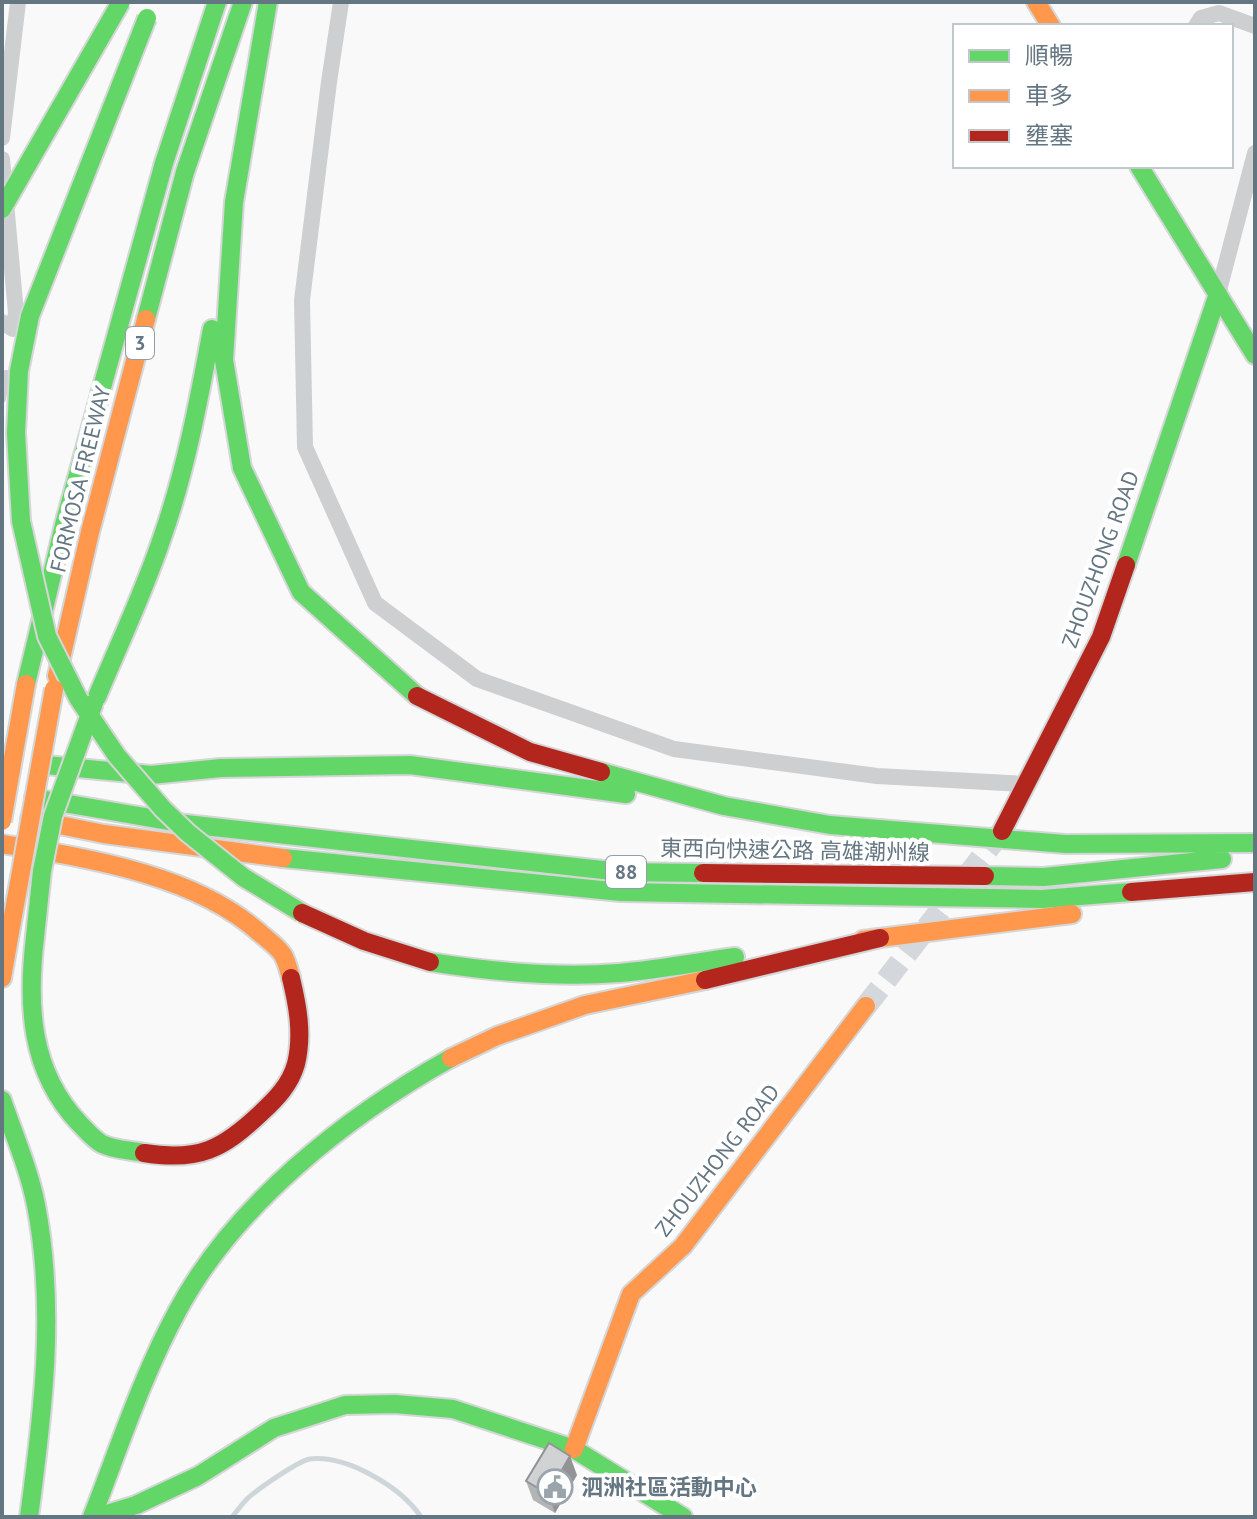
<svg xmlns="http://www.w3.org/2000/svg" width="1257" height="1519" viewBox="0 0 1257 1519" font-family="'PT Sans','Noto Sans TC',sans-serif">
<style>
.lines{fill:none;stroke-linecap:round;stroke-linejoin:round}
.stream{stroke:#ced6d9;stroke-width:5}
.secondary-tunnel{stroke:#d4d8dc;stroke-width:22;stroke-dasharray:22 11;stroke-linecap:butt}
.fast-casing{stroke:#d5d6d7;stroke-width:22}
.slow-casing{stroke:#d5d6d7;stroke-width:22}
.jam-casing{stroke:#d5d6d7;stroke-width:22}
.lane{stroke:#cecfd0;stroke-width:8}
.street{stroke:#cecfd0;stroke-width:16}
.fast{stroke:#63d668;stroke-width:18}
.slow{stroke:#ff974d;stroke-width:18}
.jam{stroke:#b3261e;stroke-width:18}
.fast-bridge-casing{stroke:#d5d6d6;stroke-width:22;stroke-linecap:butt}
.slow-bridge-casing{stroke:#d5d6d6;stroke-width:22;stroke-linecap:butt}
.jam-bridge-casing{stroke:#d5d6d6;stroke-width:22;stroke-linecap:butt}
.fast-bridge{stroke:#63d668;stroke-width:18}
.slow-bridge{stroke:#ff974d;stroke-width:18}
.jam-bridge{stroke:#b3261e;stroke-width:18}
.wall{fill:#b3b5b5}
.shaded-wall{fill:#929394}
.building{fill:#d0d2d3;stroke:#929394;stroke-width:2}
.labels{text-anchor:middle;stroke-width:8;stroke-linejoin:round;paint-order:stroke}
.shield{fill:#fff;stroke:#939fa8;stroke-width:2}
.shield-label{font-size:20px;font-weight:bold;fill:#657683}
.street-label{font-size:22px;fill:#657683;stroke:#fff}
.poi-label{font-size:22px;font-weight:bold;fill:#657683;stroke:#fff;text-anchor:start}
</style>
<rect width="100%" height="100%" fill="#f9f9f9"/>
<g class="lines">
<path class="stream" d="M232 1517C237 1511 242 1504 248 1498 258 1489 298 1461 310 1459 347 1455 401 1487 421 1517"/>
<path class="secondary-tunnel" d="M866 1006 1002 831"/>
<defs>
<path id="fast" d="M268 2 234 202 224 360 242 468 301 592 417 696
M1139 166 1255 355
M146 319 185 172 243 2
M1126 565 1218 294
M26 684 64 525 164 163 217 2
M97 697C119 644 144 592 162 538 186 470 199 399 212 329
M46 765 151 775 221 768 410 765 626 794
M601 772 724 806 830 825 1065 844 1255 843
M34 798 186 824 621 872 703 873
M283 858 621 892 1042 899 1131 892
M985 876 1044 877 1222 859
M35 937C27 1005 30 1071 79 1123 86 1130 93 1139 102 1144 114 1150 131 1150 144 1153
M430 962C493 972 556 978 619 973 658 970 697 962 735 957
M2 1100C14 1135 29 1169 36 1205 56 1309 43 1413 29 1517
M92 1517C119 1448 142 1376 178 1310 235 1204 347 1116 451 1058
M97 1517 136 1505 198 1476 274 1428 345 1405 395 1404 453 1409 574 1449 683 1517"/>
<path id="slow" d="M1036 2 1051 26
M57 676 90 532 146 319
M30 819 104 834 283 858
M2 844C86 858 195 874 261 934 268 940 278 947 283 955 287 962 289 971 291 978
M863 940 1072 914
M2 978 9 938
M451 1058 497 1036 585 1005 705 980
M574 1449 631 1294 683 1246 866 1006"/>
<path id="jam" d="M417 696 530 752 601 772
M1002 831 1101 637 1126 565
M703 873 985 876
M1131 892 1255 882
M705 980 880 938
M144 1153C199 1162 223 1149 261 1113 276 1099 290 1085 296 1064 303 1035 298 1007 291 978"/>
</defs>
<use href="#fast" class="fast-casing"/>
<use href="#slow" class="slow-casing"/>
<use href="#jam" class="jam-casing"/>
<path class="lane" d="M2 399 6 374"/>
<path class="street" d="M341 2 329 82 302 300 305 447 375 603 477 679 674 749 877 776 1025 784
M1196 26 1201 18 1219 13 1255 26
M2 138 18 2
M2 159 16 313 13 329 2 322
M1218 294 1255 153"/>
<use href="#fast" class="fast"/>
<use href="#slow" class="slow"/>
<use href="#jam" class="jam"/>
<defs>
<path id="fast-bridge" d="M147 18 30 316 19 371 16 433 21 521 47 636 78 698 117 756 163 809 188 833 243 877 302 913
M2 209 121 2
M35 937 42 871 53 816 94 703"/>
<path id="slow-bridge" d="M2 821 26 684
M9 938 54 689"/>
<path id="jam-bridge" d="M302 913 364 941 430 962"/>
</defs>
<use href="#fast-bridge" class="fast-bridge-casing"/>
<use href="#slow-bridge" class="slow-bridge-casing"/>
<use href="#jam-bridge" class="jam-bridge-casing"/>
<use href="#fast-bridge" class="fast-bridge"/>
<use href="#slow-bridge" class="slow-bridge"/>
<use href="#jam-bridge" class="jam-bridge"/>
</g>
<path class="wall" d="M577 1475 555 1513 533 1500 526 1481Z"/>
<path class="shaded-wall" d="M570 1456 577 1475 555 1513 548 1494Z"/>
<path class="building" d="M549 1443 570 1456 548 1494 526 1481Z"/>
<defs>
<symbol id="civic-ring" viewBox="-11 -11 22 22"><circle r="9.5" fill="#fff" stroke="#99a4ac" stroke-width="1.5"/><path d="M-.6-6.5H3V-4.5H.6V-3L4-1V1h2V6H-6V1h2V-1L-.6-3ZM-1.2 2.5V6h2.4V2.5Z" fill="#99a4ac"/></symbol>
</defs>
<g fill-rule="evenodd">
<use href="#civic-ring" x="535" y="1467" width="40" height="40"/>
</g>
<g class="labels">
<g class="shield">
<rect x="126" y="327" width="28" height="32" rx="6"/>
<rect x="606" y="856" width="40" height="32" rx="6"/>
</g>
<g class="shield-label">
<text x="140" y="350">3</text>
<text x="626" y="879">88</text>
</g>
<g class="street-label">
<text transform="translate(80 479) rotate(-76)" y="8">FORMOSA FREEWAY</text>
<text transform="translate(1100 559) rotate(-70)" y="8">ZHOUZHONG ROAD</text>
<text transform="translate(795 850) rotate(1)" y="8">東西向快速公路 高雄潮州線</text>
<text transform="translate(717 1160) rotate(-52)" y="8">ZHOUZHONG ROAD</text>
</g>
<g class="poi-label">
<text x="581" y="1495">泗洲社區活動中心</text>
</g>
</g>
<rect width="1257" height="1519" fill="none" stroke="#657683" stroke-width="8"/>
<rect x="953" y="24" width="280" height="144" fill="#ffffff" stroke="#c1c8cd" stroke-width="2"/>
<rect x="969" y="50" width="40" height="12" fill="#63d668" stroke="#c1c8cd" stroke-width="2"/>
<text x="1025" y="64" font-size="24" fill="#657683">順暢</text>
<rect x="969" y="90" width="40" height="12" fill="#ff974d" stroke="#c1c8cd" stroke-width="2"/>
<text x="1025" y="104" font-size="24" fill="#657683">車多</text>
<rect x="969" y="130" width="40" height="12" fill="#b3261e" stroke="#c1c8cd" stroke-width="2"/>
<text x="1025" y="144" font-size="24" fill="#657683">壅塞</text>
</svg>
